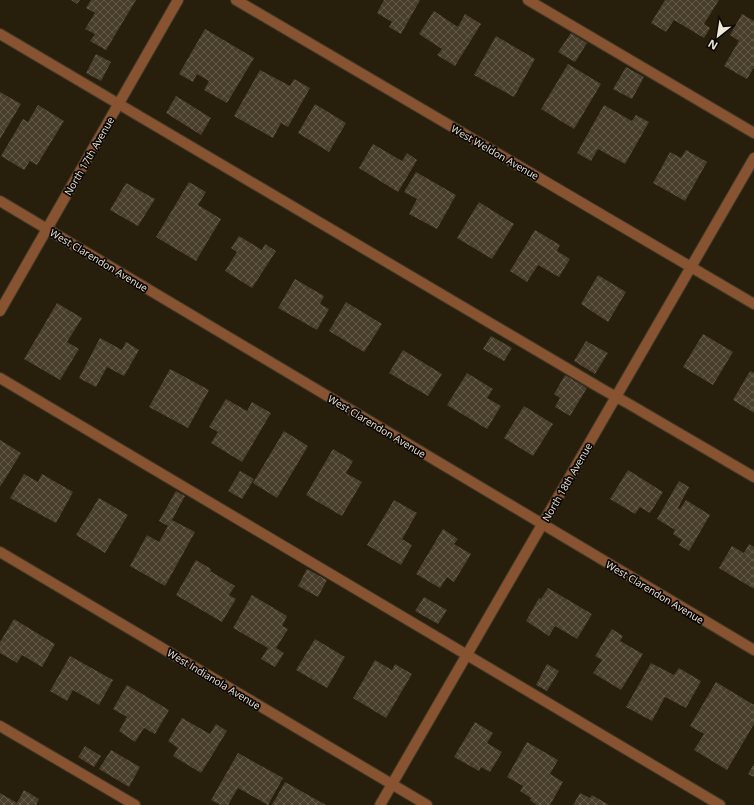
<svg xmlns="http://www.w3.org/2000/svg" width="754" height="805" viewBox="0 0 754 805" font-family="'Open Sans',sans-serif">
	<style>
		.building { fill: url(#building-cross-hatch) }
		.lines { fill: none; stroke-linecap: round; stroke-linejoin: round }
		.lane-casing { stroke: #433a29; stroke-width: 12 }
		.street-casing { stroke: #433a29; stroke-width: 12 }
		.lane { stroke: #875331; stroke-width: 10 }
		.street { stroke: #875331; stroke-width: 10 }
		.labels { text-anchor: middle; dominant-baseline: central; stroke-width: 3.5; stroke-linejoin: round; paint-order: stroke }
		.street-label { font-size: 10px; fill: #ece6db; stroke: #0c0803 }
	</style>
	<defs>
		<pattern id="building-cross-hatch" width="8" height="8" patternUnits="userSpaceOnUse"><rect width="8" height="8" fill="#493e2c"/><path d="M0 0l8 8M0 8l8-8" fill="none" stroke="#635a4a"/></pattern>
	</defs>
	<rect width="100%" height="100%" fill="#271e0c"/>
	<path class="building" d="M71,0H80L77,4Z
		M91,0H136L106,50L90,41L95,34L85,29L95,13L86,8Z
		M384,0H420L401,34L389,27L392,22L377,13Z
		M665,0H719L704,24L710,28L704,38L674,20L666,32L651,23Z
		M434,11L458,27L465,14L481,24L455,66L437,55L442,49L419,34Z
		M742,14L754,21V67L747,79L724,66L739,41L730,35Z
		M205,29L254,58L227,103L204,90L209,81L197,74L193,82L179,74Z
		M571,33L587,43L575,62L558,52Z
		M496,36L535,59L514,97L474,75Z
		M96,54L111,62L101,81L86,73Z
		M568,64L601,84L574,129L541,109Z
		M626,67L644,77L632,99L613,89Z
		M260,70L290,86L294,79L310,88L288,127L281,123L273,138L234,116Z
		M0,92L21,104L0,139Z
		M176,96L211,118L201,135L166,113Z
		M315,104L346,123L329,152L298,133Z
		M38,105L64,121L37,165L30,161L24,170L1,156L23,119L28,122Z
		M604,105L632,121L636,115L649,122L625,164L598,149L591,161L577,153Z
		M373,144L402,161L407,153L417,160L398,192L359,168Z
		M686,150L707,162L685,201L653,183L670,152L681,158Z
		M416,172L456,195L437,229L409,214L417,199L404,192Z
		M189,182L206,192L198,205L221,219L196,261L156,237Z
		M126,183L155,199L138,226L110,210Z
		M479,202L514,224L492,259L457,238Z
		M535,230L560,245L557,251L570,259L559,277L538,265L527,282L510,271Z
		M239,236L262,250L265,244L276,251L252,288L225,271L237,252L231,248Z
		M598,275L626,292L608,322L581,304Z
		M295,279L324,296L320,304L329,309L317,330L278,308Z
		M346,302L382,324L364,352L329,331Z
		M57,303L82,318L67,342L79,349L60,380L24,359Z
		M703,334L733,352L713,385L683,367Z
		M491,336L512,348L504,361L483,349Z
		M100,338L122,350L126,342L139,350L124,376L107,367L96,387L79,378Z
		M586,341L608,353L595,374L574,361Z
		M403,350L442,374L428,396L389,373Z
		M170,369L209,390L188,428L149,407Z
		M750,371L754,373V413L733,400Z
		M467,373L493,389L487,398L501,406L487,429L447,405Z
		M565,375L587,388L570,416L555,407L560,398L554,394Z
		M226,399L247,411L252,402L271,413L242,462L211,443L218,432L209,427Z
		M524,406L553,424L533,456L504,438Z
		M284,431L308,446L277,498L253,483Z
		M0,440L21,453L0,487Z
		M333,449L353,461L346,473L362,482L342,516L306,495Z
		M628,470L663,492L650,513L640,507L635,514L610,499Z
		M240,471L254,479L242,499L228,491Z
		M24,474L38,482L42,474L73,492L56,523L10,498Z
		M679,481L689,487L678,508L680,509L686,500L710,515L689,551L679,545L682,540L673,534L675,530L657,519Z
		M176,491L185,496L172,520L195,532L165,586L130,566L147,535L159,542L168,526L159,521Z
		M99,498L128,515L105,553L76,535Z
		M394,500L417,513L402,539L412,545L401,565L367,545Z
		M443,529L458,539L454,544L471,554L454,582L447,577L440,588L416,574Z
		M749,544L754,547V589L719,568L732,546L744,553Z
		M196,560L211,569L210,571L235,586L229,595L236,599L222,622L176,595Z
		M307,569L327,580L318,597L298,586Z
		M548,588L592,614L577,639L555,626L549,636L526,621L539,598L541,599Z
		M252,595L287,616L282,626L288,629L276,648L284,653L275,667L261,659L268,648L233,628Z
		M424,597L447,610L438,624L415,611Z
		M14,619L55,644L42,667L22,655L17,663L0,653V642Z
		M612,629L623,636L620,641L643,654L621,690L593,673L602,660L595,656Z
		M315,639L345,657L327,688L296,670Z
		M70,656L113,680L99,705L73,690L67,701L50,691Z
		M375,660L392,670L395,664L412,674L386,718L353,698Z
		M651,663L674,675L679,668L701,681L686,708L665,697L652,721L626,707Z
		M547,664L559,671L547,691L536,685Z
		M716,682L754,705V724L727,770L694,750L704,734L690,726Z
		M127,685L169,710L155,734L144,728L135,742L119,731L127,717L113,709Z
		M182,718L210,734L216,724L227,731L201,773L173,756L178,748L168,741Z
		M475,722L493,733L487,743L502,752L490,772L481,767L479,771L454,757Z
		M527,742L558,760L550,774L563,782L550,805H537L530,800L531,798L520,791L523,786L507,777Z
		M85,746L101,756L94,767L78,757Z
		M111,750L140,767L129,787L99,769Z
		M238,753L283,778L268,805L238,788L228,805H221L211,800Z
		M754,764V777L748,774Z
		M285,782L326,805H272Z
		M24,790L39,799L36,805H0V793L17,803Z
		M580,793L590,798L592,795L609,805H573Z"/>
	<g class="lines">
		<defs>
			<path id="lane" d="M528,0L754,133
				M0,34L602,389L629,404L754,477
				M0,378L720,805
				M0,726L135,805"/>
			<path id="street" d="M236,0L754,304
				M0,201L754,650
				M0,311L178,0
				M0,552L427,805
				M380,805L754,158"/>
		</defs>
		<use href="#lane" class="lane-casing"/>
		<use href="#street" class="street-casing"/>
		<use href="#lane" class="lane"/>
		<use href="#street" class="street"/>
	</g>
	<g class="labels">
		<g class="street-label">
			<text transform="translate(495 152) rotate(30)">West Weldon Avenue</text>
			<text transform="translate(89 156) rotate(-60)">North 17th Avenue</text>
			<text transform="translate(99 260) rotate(31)">West Clarendon Avenue</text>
			<text transform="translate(377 426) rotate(31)">West Clarendon Avenue</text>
			<text transform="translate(567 482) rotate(-60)">North 18th Avenue</text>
			<text transform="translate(655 592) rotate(31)">West Clarendon Avenue</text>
			<text transform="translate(214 679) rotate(31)">West Indianola Avenue</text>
		</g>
	</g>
	<g transform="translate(718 36) rotate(210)" stroke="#0c0803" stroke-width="3" paint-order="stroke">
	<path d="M0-3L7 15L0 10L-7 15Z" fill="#ece6db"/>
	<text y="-6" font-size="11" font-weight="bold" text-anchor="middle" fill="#ece6db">N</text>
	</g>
</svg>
